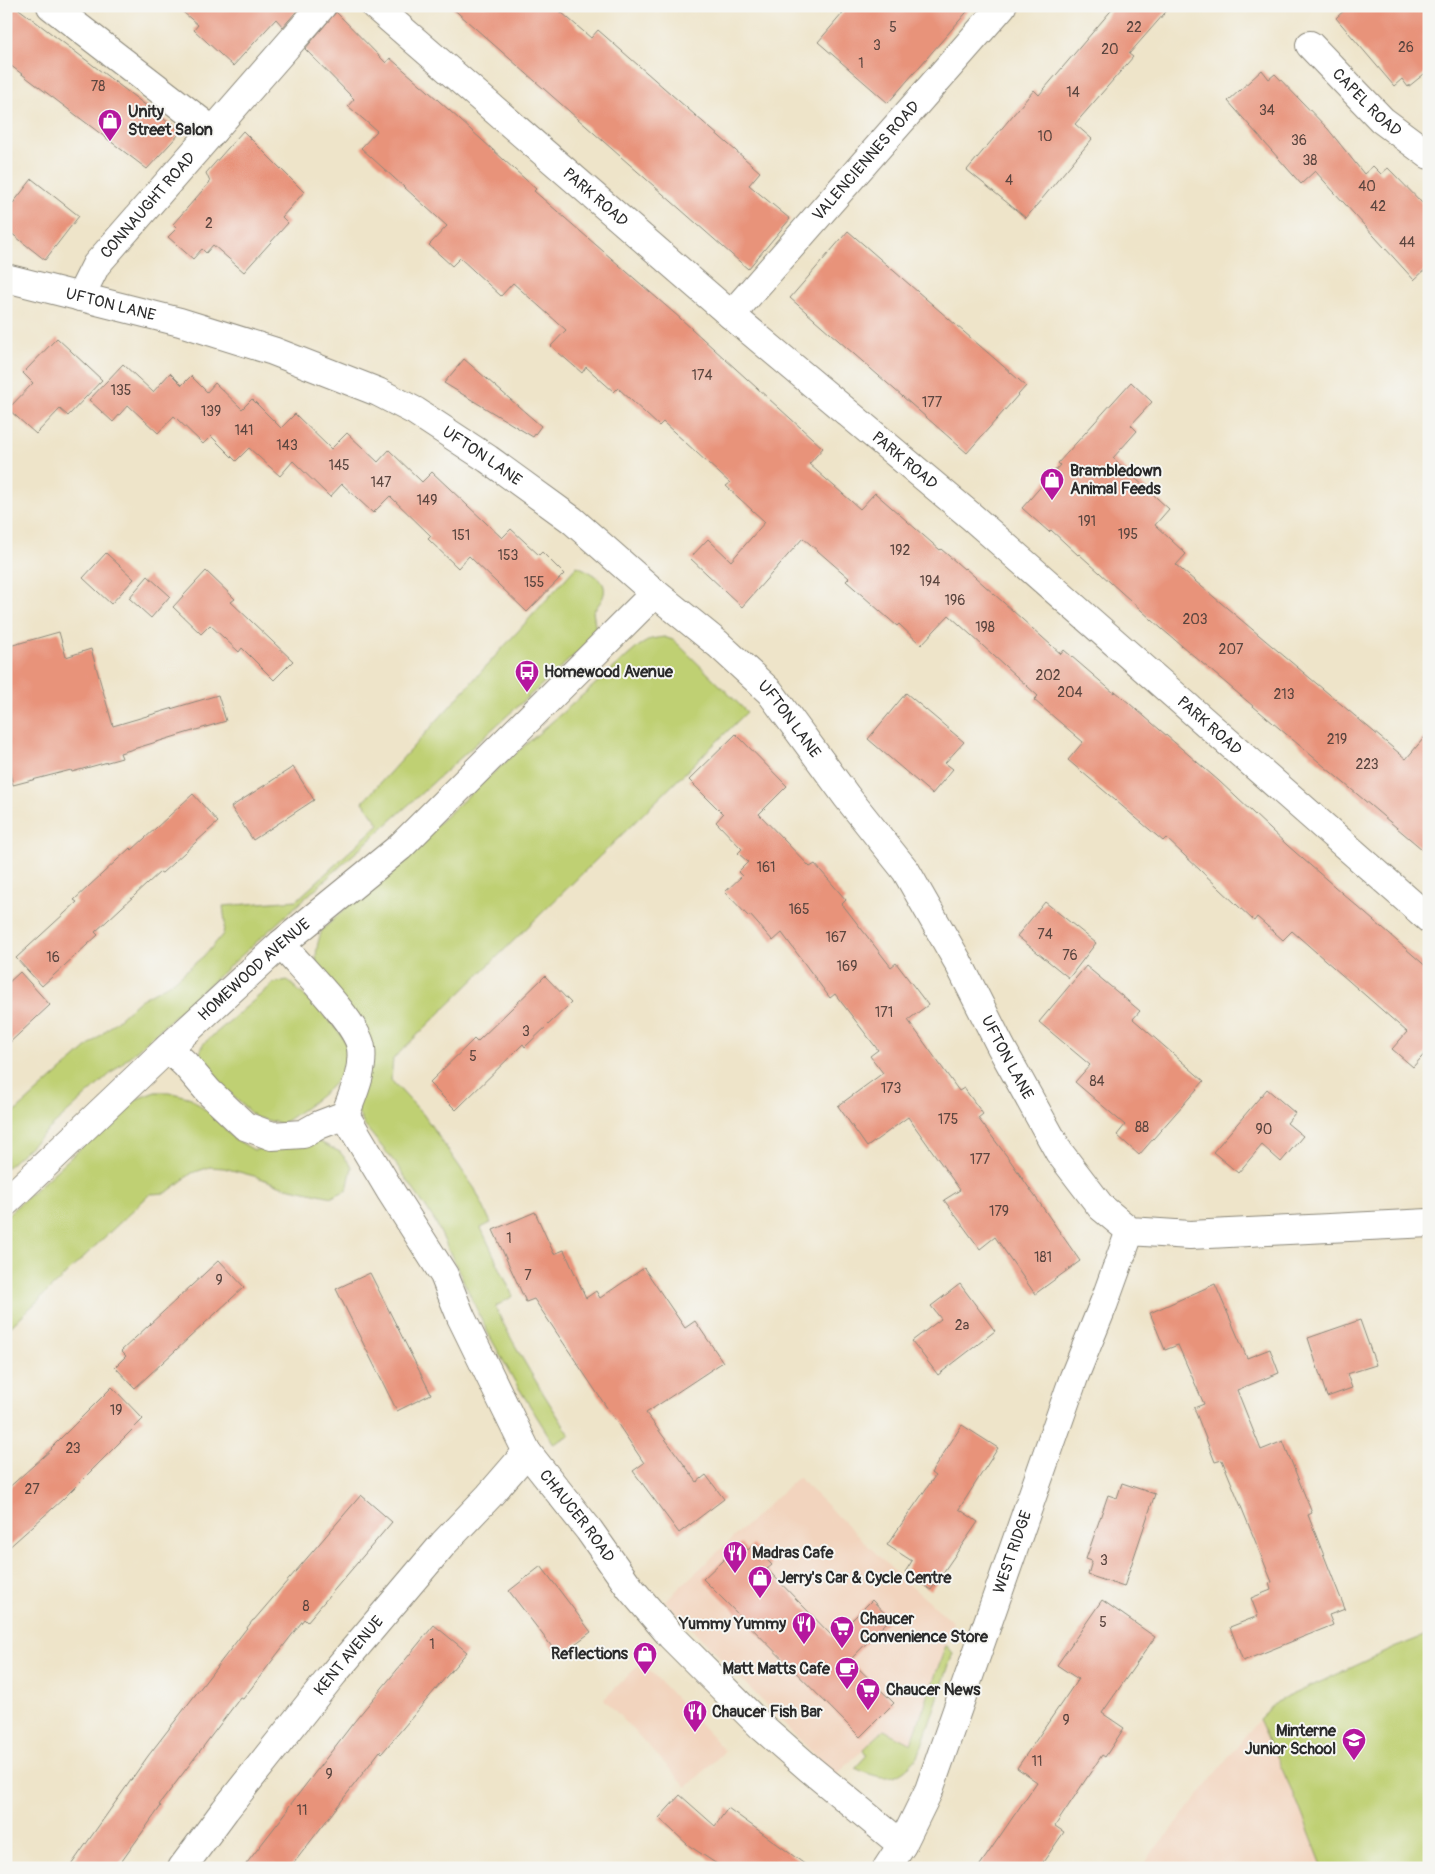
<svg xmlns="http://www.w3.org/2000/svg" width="1435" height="1874" viewBox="0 0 1435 1874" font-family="Pangolin,sans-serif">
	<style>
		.built { fill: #f2d4be }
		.green { fill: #bfd073; stroke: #757e4f }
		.building { fill: #e8937a }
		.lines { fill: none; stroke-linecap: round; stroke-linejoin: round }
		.minor-casing { stroke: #8c887a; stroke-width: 30 }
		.tertiary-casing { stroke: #8c887a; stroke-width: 30 }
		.minor { stroke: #fff; stroke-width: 28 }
		.tertiary { stroke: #fff; stroke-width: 28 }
		.labels { text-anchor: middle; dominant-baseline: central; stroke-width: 4; stroke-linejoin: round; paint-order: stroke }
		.number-label { font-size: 14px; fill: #5a453f }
		.street-label { font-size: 16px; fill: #2b2b2b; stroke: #f6f6f2 }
		.poi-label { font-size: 16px; font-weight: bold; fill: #2b2b2b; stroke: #f6f6f2; text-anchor: start }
	</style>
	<rect width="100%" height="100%" fill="#f6f6f2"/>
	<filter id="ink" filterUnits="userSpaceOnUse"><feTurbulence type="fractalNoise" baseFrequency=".02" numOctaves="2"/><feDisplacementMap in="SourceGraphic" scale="10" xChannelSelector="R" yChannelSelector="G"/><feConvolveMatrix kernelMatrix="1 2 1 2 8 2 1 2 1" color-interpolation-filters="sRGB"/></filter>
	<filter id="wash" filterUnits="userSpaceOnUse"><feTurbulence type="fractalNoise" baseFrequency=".0096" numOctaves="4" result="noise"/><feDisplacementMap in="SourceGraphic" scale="20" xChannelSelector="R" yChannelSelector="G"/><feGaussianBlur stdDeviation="1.12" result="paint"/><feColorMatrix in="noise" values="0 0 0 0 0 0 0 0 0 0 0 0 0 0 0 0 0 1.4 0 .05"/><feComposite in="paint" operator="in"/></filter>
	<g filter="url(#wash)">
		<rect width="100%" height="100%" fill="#eee4c9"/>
		<path class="built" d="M798,1477L899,1576L953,1622L911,1745L884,1730L835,1776L665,1601Z
			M1429,1634V1868H1141L1259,1719L1277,1702L1394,1648Z
			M642,1662L725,1751L687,1787L604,1699Z"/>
		<path class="green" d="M577,566C601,576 616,587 593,611L595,625L600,632L6,1168V1120L140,1000L174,981L207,953L223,934L225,922L223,906L297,900L379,824L363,802Z
			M664,637L673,640L679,645L747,712L393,1059L391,1080L423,1114L475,1189L491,1223L481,1228L513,1296L495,1307C517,1352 543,1394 570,1435L554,1444L515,1382L488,1333L435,1221L396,1164L364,1125L358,1112L360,1080L317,974C315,957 316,946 322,930L493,773L639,646L651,639Z
			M287,980C302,994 348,1033 349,1053C351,1080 301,1110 282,1124L255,1117L197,1062L203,1044L274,983Z
			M155,1092H170L191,1098L216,1119L233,1138L254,1150L314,1139L340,1152L352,1167L347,1190L332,1197L282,1186L254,1176L224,1168L210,1167L192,1173L166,1193L150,1194L6,1331V1216L134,1100Z
			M1429,1634V1868H1323L1298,1804L1259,1719L1277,1702L1394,1648Z
			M946,1645L953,1653L918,1757C896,1782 884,1781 855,1768L867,1755L864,1749L884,1730L911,1744Z"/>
		<g id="blocks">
			<path class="building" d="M6,6H15L181,132L147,169L6,62Z
				M176,6H301L283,27L276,19L233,66L194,30L198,25Z
				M450,6H554L591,38L598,30L760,172L749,185L790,219L748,269Z
				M849,6H972L888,103L818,42Z
				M1115,6H1171L1129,54L1133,57L1075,124L1092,139L1026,218L967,170L1034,90L1039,95Z
				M1349,6H1429V70L1408,87L1402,79L1394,86L1336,18Z
				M336,12L386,63L390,58L428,91L536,189L534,191L681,319L823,448L809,464L860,509L875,493L940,550L941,549L964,569L965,568L1061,654L1064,650L1114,693L1115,691L1219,781L1287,845L1429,969V1051L1428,1050L1413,1067L1392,1049L1407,1032L1292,931L1283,940L1257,917L1254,921L1166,838L1163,841L1068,760L1083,742L1034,700L1038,696L949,615L921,645L899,624L897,626L846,581L849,578L803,538L742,607L690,558L708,539L731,561L765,522L726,486L730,483L663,422L659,426L618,388L614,392L586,367L582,373L551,346L566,330L513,283L501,296L460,258L452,266L429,245L447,226L361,148L377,131L348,106L354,99L305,49Z
				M1262,70L1269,79L1275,74L1328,129L1364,174L1373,166L1381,174L1388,168L1429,210V266L1414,280L1315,171L1301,184L1228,101Z
				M243,131L304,192L282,217L288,223L244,272L213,245L206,253L202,249L193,259L168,237L177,228L173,224L210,182L206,173Z
				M32,179L79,216L45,260L6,229V212Z
				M848,231L1026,386L967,453L790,298Z
				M57,338L102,380L68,416L60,409L36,434L8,409L33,383L23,373Z
				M464,359L541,426L533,437L444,383Z
				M123,364L153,392L170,373L182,385L191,376L207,392L215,383L242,409L252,399L281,428L295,414L331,449L347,433L378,462L389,450L422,482L432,472L502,538L511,529L539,555L542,552L564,574L527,612L469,556L458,568L428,539L431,536L390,496L373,513L342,484L330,497L293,461L280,476L249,448L236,461L211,436L203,444L174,416L158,433L128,405L113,422L89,400Z
				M1131,382L1152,402L1131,425L1137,431L1113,458L1169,509L1155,525L1186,554L1176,565L1406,759L1429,732V855L1162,629L1079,554L1078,555L1051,530L1049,532L1022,508L1060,465L1058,463Z
				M106,553L134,579L111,604L83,578Z
				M206,571L235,599L231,602L293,661L274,680L242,648L239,652L210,625L201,634L173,607Z
				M148,576L170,596L151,618L129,598Z
				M59,632L66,657L91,649L113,726L218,695L226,721L120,753L122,758L72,772L71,770L13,785L6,758V647Z
				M906,693L964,742L945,763L953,769L932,794L868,739Z
				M736,734L787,786L759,814L810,867L815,864L846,900L842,904L891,967L896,963L928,1005L908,1020L959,1091L964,1088L983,1114L978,1118L1009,1159L1080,1261L1035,1294L995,1237L980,1249L961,1223L944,1200L960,1190L908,1117L867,1147L838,1106L883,1073L870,1056L878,1050L835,994L830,998L782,933L773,941L750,915L749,917L725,892L742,876L738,872L748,862L738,853L742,849L716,822L723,814L689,780Z
				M293,767L314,800L253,840L231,807Z
				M193,794L218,822L162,873L160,872L95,932L98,935L42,986L16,958L77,902L74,900L130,848L132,850Z
				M1045,902L1096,943L1069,978L1017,936Z
				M1086,966L1140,1011L1133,1019L1204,1081L1139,1155L1117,1135L1125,1125L1075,1082L1090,1065L1039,1022Z
				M20,972L50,1005L6,1046V985Z
				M545,976L571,1003L525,1047L523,1044L456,1110L429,1083L474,1039L477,1042Z
				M1267,1089L1295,1113L1287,1123L1303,1136L1281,1162L1262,1145L1238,1173L1213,1152Z
				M535,1212L554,1254L564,1250L586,1298L596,1291L600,1298L644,1268L685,1328L695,1321L723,1362L646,1413L697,1482L706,1475L724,1499L679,1533L633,1471L644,1463L534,1299L526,1302L493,1230Z
				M219,1260L244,1287L135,1388L115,1367L126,1356L121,1351Z
				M370,1273L431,1394L397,1411L336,1289Z
				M960,1284L995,1331L938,1375L912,1341L941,1319L931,1306Z
				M1215,1284L1247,1358L1270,1349L1279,1373L1237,1390L1261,1450L1283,1441L1312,1513L1308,1515L1345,1609L1329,1615L1333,1625L1243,1661L1230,1627L1258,1616L1251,1598L1271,1590L1269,1583L1272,1582L1222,1460L1215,1462L1194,1408L1204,1404L1178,1345L1165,1350L1150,1313Z
				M1360,1320L1376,1365L1347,1374L1352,1388L1327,1397L1308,1338Z
				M112,1387L143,1419L62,1500L6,1550V1490L52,1449L51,1448Z
				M962,1425L998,1448L959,1509L978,1522L931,1590L905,1572L912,1561L887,1545L935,1476L931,1473Z
				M1122,1483L1155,1494L1124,1587L1088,1575L1092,1561L1086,1559L1108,1495L1117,1498Z
				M361,1495L392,1522L307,1622L304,1619L243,1699L240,1698L159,1805L161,1806L117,1868H69L148,1756L253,1620H254Z
				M741,1543L748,1550L753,1545L772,1565L767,1569L834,1638L872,1600L890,1619L850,1660L894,1703L860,1737L703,1579Z
				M541,1566L591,1632L559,1656L509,1591Z
				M1102,1600L1155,1637L1102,1713L1124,1728L1105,1757L1102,1755L1055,1826L1064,1832L1039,1868H978L1037,1782L1017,1768L1078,1679L1057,1665Z
				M434,1625L467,1652L382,1753L380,1751L290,1868H243L288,1810L287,1809L354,1722Z
				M680,1795L715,1826L728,1808L810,1868H723L688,1845L659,1818Z"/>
		</g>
	</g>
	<g filter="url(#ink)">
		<use href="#blocks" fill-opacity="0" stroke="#8c887a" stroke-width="1"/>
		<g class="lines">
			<defs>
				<g id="minor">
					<path d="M51,6L213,131"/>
					<path id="s1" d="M1310,45L1382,120L1429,155"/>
					<path id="s2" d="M6,278L180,322L273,351L378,392L415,411L488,459L572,520L655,593L718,644L770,692L847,797L906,871L958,962L1001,1047L1059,1152L1101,1207L1130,1231L1190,1235L1429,1223"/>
					<path id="s3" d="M80,297L96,265L322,6"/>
					<path id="s4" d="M731,315L1002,6"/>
					<path d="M168,1048L185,1064L209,1092L245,1126L272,1136L303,1134L319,1125L345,1115C353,1094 364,1071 361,1048C358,1023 299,966 281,944"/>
					<path id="s5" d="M345,1115L391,1192L444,1275L461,1317L527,1452L589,1530L630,1588L671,1636L761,1726L810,1769L902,1845"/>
					<path id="s6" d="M6,1202L168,1048L281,944L400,847L655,593"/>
					<path id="s7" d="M182,1868L225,1810L334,1673L444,1543L489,1496L527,1452"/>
					<path id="s8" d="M887,1868L902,1845L929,1790L1074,1377L1104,1303L1130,1231"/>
				</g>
				<g id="tertiary">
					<path id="s9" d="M375,6L731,315L972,517L1429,919"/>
				</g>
			</defs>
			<use href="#minor" class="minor-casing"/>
			<use href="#tertiary" class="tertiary-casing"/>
			<use href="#minor" class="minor"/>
			<use href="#tertiary" class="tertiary"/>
		</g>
	</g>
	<defs>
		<symbol id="shop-pin" viewBox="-11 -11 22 30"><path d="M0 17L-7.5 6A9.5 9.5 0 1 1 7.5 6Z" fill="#b5179e" stroke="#f6f6f2"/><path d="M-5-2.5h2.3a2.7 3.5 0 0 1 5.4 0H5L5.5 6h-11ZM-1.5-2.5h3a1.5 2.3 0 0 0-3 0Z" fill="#fff"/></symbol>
		<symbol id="bus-pin" viewBox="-11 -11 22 30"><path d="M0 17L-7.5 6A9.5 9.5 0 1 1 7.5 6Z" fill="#b5179e" stroke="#f6f6f2"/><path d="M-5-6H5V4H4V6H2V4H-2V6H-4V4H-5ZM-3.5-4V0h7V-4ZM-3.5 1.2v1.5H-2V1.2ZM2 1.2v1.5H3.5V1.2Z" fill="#fff"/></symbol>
		<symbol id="restaurant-pin" viewBox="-11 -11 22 30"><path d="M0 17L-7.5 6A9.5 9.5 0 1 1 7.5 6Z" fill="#b5179e" stroke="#f6f6f2"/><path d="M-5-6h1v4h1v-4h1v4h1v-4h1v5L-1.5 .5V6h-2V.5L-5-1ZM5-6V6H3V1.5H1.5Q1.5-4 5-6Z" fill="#fff"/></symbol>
		<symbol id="supermarket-pin" viewBox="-11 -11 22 30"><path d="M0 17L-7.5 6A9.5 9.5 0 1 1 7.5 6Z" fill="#b5179e" stroke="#f6f6f2"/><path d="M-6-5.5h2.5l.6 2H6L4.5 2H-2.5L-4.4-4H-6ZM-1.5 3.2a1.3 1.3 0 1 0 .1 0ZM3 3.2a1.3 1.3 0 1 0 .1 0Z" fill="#fff"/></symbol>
		<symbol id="cafe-pin" viewBox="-11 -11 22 30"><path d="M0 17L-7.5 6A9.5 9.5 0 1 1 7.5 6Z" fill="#b5179e" stroke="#f6f6f2"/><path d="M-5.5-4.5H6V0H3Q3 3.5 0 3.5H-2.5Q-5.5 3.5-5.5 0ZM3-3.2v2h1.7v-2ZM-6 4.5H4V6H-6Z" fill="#fff"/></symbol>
		<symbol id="school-pin" viewBox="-11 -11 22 30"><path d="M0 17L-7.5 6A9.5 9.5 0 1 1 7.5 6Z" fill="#b5179e" stroke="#f6f6f2"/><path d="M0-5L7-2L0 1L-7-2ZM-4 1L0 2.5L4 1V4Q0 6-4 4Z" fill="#fff"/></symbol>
	</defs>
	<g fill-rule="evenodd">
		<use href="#shop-pin" x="96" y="107" width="28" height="38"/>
		<use href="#shop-pin" x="1038" y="466" width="28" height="38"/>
		<use href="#bus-pin" x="513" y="658" width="28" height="38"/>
		<use href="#restaurant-pin" x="721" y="1539" width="28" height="38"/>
		<use href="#shop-pin" x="746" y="1564" width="28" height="38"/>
		<use href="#restaurant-pin" x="790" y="1610" width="28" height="38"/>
		<use href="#supermarket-pin" x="828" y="1614" width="28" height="38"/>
		<use href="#shop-pin" x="631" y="1640" width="28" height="38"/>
		<use href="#cafe-pin" x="833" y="1655" width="28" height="38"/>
		<use href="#supermarket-pin" x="854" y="1676" width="28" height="38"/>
		<use href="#restaurant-pin" x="681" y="1698" width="28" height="38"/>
		<use href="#school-pin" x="1340" y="1726" width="28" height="38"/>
	</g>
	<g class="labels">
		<g class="number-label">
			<text x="893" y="27">5</text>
			<text x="1134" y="27">22</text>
			<text x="877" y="45">3</text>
			<text x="1406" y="47">26</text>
			<text x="1110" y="49">20</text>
			<text x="861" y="63">1</text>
			<text x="98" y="86">78</text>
			<text x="1073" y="92">14</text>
			<text x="1267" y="110">34</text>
			<text x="1045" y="136">10</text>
			<text x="1299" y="140">36</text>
			<text x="1310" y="160">38</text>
			<text x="1009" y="180">4</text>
			<text x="1367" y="186">40</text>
			<text x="1378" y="206">42</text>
			<text x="209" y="223">2</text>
			<text x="1407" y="242">44</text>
			<text x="702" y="375">174</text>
			<text x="121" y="390">135</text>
			<text x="932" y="402">177</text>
			<text x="211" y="411">139</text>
			<text x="244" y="430">141</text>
			<text x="287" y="445">143</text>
			<text x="339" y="465">145</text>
			<text x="381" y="482">147</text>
			<text x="427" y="500">149</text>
			<text x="1087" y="521">191</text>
			<text x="1128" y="534">195</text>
			<text x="461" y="535">151</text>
			<text x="900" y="550">192</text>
			<text x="508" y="555">153</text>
			<text x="930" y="581">194</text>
			<text x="534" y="582">155</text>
			<text x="955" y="600">196</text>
			<text x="1195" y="619">203</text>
			<text x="985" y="627">198</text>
			<text x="1231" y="649">207</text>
			<text x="1048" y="675">202</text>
			<text x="1070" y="692">204</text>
			<text x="1284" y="694">213</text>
			<text x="1337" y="739">219</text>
			<text x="1367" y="764">223</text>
			<text x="766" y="867">161</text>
			<text x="799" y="909">165</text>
			<text x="1045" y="934">74</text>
			<text x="836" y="937">167</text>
			<text x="1070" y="955">76</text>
			<text x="53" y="957">16</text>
			<text x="847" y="966">169</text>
			<text x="884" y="1012">171</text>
			<text x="526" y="1031">3</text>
			<text x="473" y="1056">5</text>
			<text x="1097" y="1081">84</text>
			<text x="891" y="1088">173</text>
			<text x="948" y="1119">175</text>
			<text x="1142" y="1127">88</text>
			<text x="1264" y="1129">90</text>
			<text x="980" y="1159">177</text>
			<text x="999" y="1211">179</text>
			<text x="509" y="1238">1</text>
			<text x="1043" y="1257">181</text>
			<text x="528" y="1275">7</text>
			<text x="219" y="1280">9</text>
			<text x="962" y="1325">2a</text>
			<text x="116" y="1410">19</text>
			<text x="73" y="1448">23</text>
			<text x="32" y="1489">27</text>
			<text x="1104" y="1560">3</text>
			<text x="306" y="1606">8</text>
			<text x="1103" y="1622">5</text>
			<text x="432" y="1644">1</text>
			<text x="1066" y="1720">9</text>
			<text x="1037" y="1761">11</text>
			<text x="329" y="1774">9</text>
			<text x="302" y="1810">11</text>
		</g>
		<g class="street-label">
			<text stroke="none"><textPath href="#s1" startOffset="81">CAPEL ROAD</textPath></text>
			<text stroke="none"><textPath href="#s4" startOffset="205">VALENCIENNES ROAD</textPath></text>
			<text stroke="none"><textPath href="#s9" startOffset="292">PARK ROAD</textPath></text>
			<text stroke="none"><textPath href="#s3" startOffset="115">CONNAUGHT ROAD</textPath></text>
			<text stroke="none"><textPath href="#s2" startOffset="108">UFTON LANE</textPath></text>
			<text stroke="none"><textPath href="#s2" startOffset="512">UFTON LANE</textPath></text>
			<text stroke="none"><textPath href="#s9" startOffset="698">PARK ROAD</textPath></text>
			<text stroke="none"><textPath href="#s2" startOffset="918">UFTON LANE</textPath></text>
			<text stroke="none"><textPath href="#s9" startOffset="1102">PARK ROAD</textPath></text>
			<text stroke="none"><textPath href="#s6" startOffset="340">HOMEWOOD AVENUE</textPath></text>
			<text stroke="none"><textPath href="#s2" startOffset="1322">UFTON LANE</textPath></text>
			<text stroke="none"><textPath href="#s5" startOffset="465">CHAUCER ROAD</textPath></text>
			<text stroke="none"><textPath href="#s8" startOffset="341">WEST RIDGE</textPath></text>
			<text stroke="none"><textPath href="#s7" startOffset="270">KENT AVENUE</textPath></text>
		</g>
		<g class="poi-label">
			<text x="128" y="112">Unity<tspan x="128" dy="18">Street Salon</tspan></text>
			<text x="1070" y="471">Brambledown<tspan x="1070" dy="18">Animal Feeds</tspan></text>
			<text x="544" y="672">Homewood Avenue</text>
			<text x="752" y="1553">Madras Cafe</text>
			<text x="778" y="1578">Jerry's Car &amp; Cycle Centre</text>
			<text x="860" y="1619">Chaucer<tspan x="860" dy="18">Convenience Store</tspan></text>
			<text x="786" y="1624" text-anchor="end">Yummy Yummy</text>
			<text x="628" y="1654" text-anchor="end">Reflections</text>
			<text x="830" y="1669" text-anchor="end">Matt Matts Cafe</text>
			<text x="886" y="1690">Chaucer News</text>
			<text x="712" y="1712">Chaucer Fish Bar</text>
			<text x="1336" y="1731" text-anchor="end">Minterne<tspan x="1336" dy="18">Junior School</tspan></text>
		</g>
	</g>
	<rect width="1435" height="1874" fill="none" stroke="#f6f6f2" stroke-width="25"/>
</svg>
